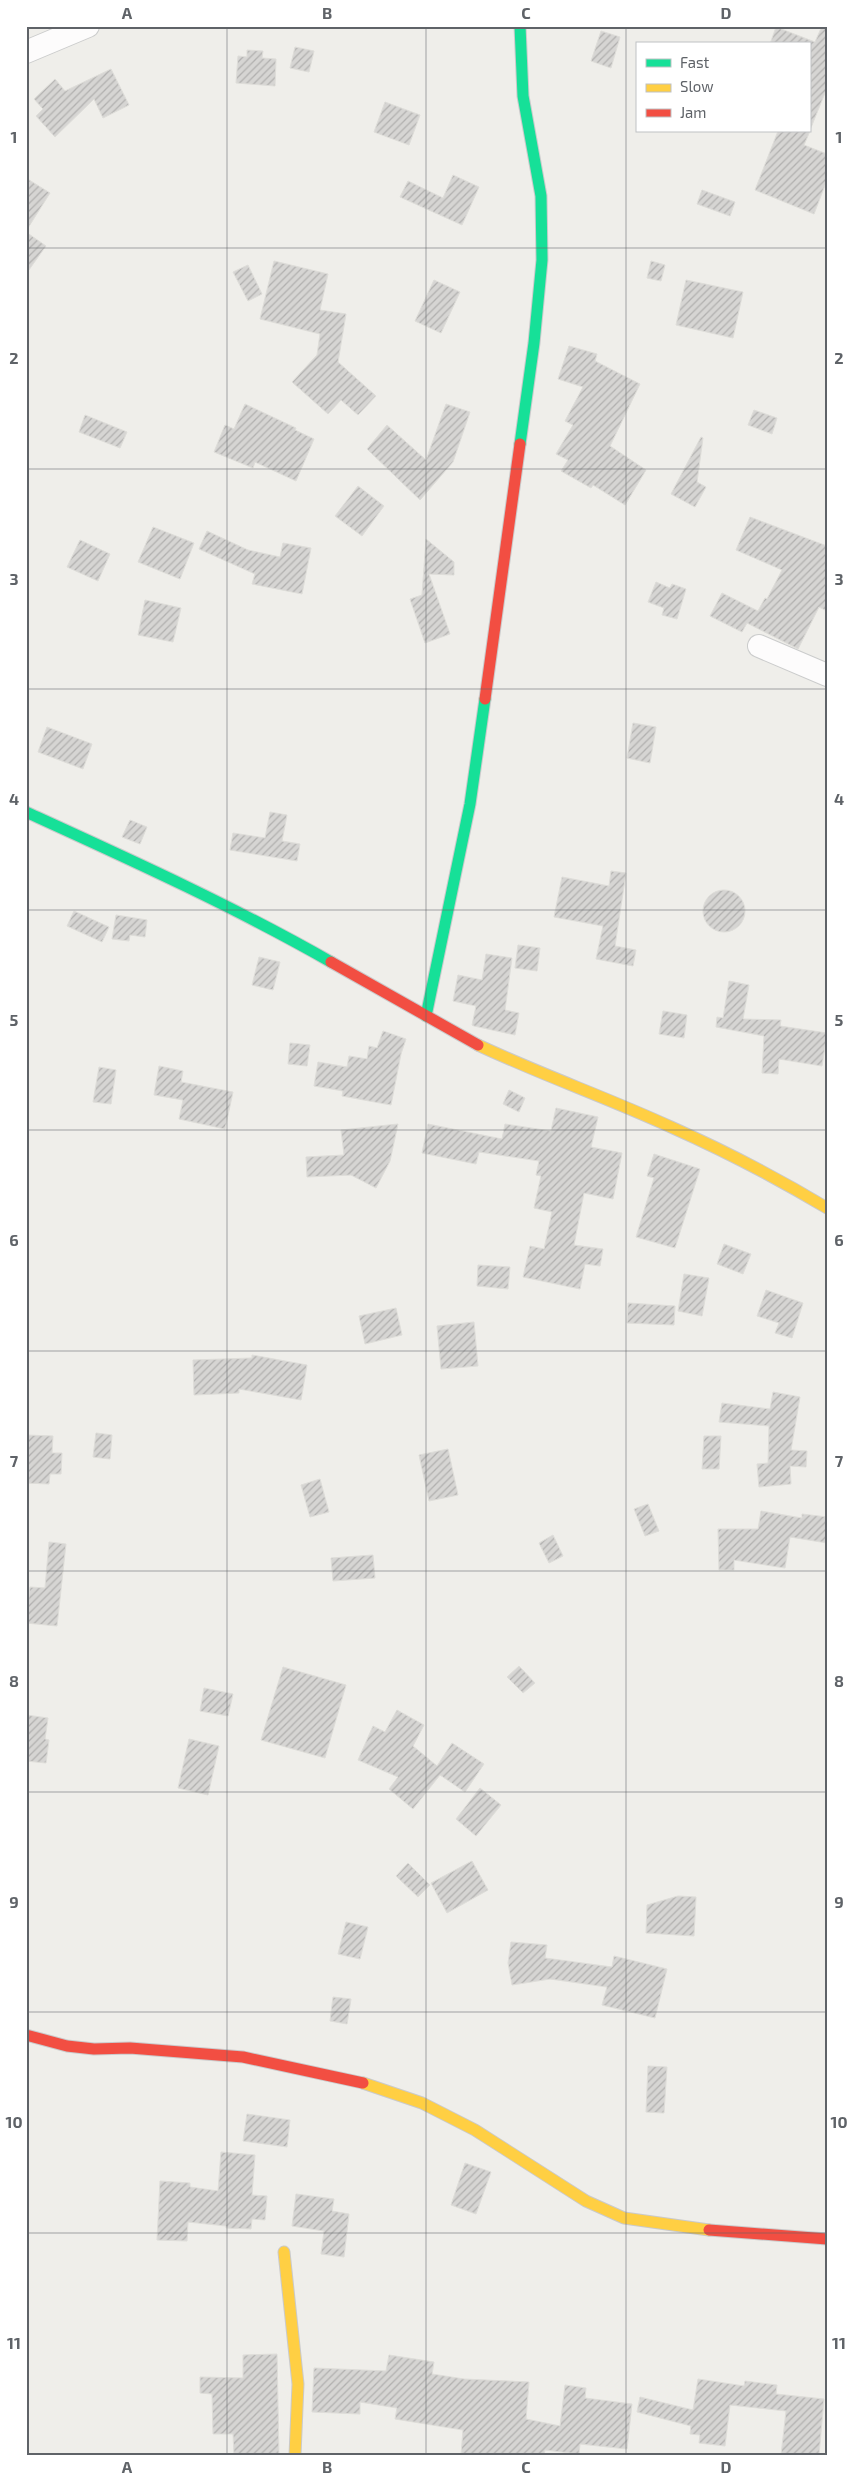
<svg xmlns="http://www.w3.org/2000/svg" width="853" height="2481" viewBox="0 0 853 2481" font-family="'Exo 2',sans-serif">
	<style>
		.building { fill: url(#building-hatch); stroke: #deddd9 }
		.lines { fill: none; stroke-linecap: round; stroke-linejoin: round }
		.street-casing { stroke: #cbcccc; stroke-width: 24 }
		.fast-casing { stroke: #cacacb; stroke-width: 13 }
		.slow-casing { stroke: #cacacb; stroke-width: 13 }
		.jam-casing { stroke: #cacacb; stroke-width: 13 }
		.street { stroke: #fdfcfc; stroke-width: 22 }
		.fast { stroke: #16e098; stroke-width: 11 }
		.slow { stroke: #ffcf43; stroke-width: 11 }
		.jam { stroke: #f24e42; stroke-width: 11 }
		.grid { fill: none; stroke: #5f6368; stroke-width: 1; stroke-opacity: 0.55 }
		.neatline { fill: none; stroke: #5f6368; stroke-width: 2 }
		.grid-label { font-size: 16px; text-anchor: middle; font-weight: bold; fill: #5f6368 }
	</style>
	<defs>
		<pattern id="building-hatch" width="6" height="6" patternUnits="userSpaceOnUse" patternTransform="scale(1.25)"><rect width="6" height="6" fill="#d6d5d3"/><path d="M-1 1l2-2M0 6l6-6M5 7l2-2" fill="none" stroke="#b1b0af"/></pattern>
	</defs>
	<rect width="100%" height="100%" fill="#efeeea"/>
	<path class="building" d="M822,26H827V88L810,130L809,44H770L776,27L815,42Z
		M601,31L620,37L611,68L591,61Z
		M295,47L314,51L309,72L290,68Z
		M247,50L263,51L262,58L276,59L275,86L236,83L238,56L247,57Z
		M111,69L129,105L103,118L94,99L55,137L36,116L43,109L34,99L55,79L65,91Z
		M385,102L420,115L409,145L374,132Z
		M778,131H810L804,145L827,154V180L814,214L755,190Z
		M453,175L479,187L462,225L400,197L408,181L443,198Z
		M26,178L50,193L26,231Z
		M702,190L735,202L730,216L697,204Z
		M26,232L46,246L26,274Z
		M274,261L328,274L320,310L346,314L338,362L376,396L358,415L341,400L328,414L292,382L317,355L320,334L260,319Z
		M651,261L665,265L661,281L647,278Z
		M248,265L262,294L248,301L233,272Z
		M434,280L460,292L441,333L415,321Z
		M686,280L743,292L733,338L676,325Z
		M569,346L597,354L595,361L640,384L610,446L646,470L625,505L593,485L591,488L561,471L568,460L556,454L573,425L565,421L583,387L558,379Z
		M245,404L296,428L295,430L314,439L296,481L255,462L253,468L214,452L225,425L234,429Z
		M446,404L470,412L453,462L420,500L367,449L387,425L426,460Z
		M754,410L777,418L772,434L748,425Z
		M85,415L127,432L120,448L79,432Z
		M701,437L703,438L697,482L706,487L695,507L671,494Z
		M358,486L384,506L362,536L335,516Z
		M750,517L827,546V611L819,607L798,649L747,623L742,632L710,616L722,593L758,611L765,598L767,599L782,570L736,550Z
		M153,527L194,543L180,579L138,562Z
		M207,531L248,550L280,557L283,543L311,548L302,594L252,584L255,574L199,549Z
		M426,539L454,562V575L429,574L450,634L425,643L410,599L422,595Z
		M80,540L110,554L98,581L67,567Z
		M656,582L670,588L672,584L686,589L677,619L662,615L664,608L648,602Z
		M145,600L181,608L173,642L138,635Z
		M633,723L656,727L650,763L627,758Z
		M47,727L92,744L83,769L38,752Z
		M270,812L287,815L282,841L300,844L297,861L230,850L233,833L265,838Z
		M130,820L147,827L140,844L122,837Z
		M611,871L626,873L615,946L636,950L633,966L596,959L603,926L554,917L562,877L609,886Z
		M703 911a21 21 0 1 1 42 0a21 21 0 1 1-42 0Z
		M74,911L109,927L102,942L67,926Z
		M116,915L147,920L145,937L130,935L129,941L112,939Z
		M518,945L540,948L537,971L515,968Z
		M486,954L512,958L505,1010L519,1013L515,1035L474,1026L472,1025L476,1006L453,1001L458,975L482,980Z
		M259,957L280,962L273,990L252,985Z
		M729,981L749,985L743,1019L781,1020L780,1026L827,1033L822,1066L779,1059L778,1074L762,1073L764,1036L716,1027L717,1017L723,1018Z
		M663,1011L687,1015L684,1038L659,1034Z
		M383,1031L406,1039L401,1054L391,1105L342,1096L343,1091L314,1086L318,1062L347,1067L349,1056L367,1059L369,1046L377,1048Z
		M290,1043L310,1045L307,1066L288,1064Z
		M159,1066L183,1071L181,1082L233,1092L225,1129L179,1119L183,1100L154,1095Z
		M99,1067L116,1070L111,1104L93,1102Z
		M509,1090L525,1098L519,1112L503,1104Z
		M556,1108L598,1117L591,1147L622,1153L613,1199L584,1193L574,1245L603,1249L600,1266L585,1264L580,1289L523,1277L530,1246L544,1249L552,1212L534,1208L541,1176L536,1175L539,1161L479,1152L476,1164L422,1153L428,1124L502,1139L505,1124L551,1131Z
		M398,1124L390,1161L376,1188L351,1175L307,1177L306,1157L344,1155L341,1130Z
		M654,1154L700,1169L675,1248L636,1237L654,1178L647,1176Z
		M724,1244L751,1254L743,1274L717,1264Z
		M478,1265L510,1267L508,1289L477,1286Z
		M684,1274L709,1278L702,1316L678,1311Z
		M766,1290L803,1303L792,1338L775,1333L779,1323L757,1316Z
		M628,1303L675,1306L674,1325L627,1323Z
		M396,1308L402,1335L365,1344L359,1316Z
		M474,1322L478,1366L441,1369L437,1326Z
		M252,1355L307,1365L301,1400L239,1389V1393L194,1395L193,1360L252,1358Z
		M773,1392L800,1397L791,1450L807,1451L806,1467L790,1466L791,1484L759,1487L757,1464L768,1463L769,1426L719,1422L722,1403L770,1409Z
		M96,1433L112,1435L110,1459L93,1457Z
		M26,1435L53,1436L52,1453H62L61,1474H50L49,1484L26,1483Z
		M704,1436H721L719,1469H702Z
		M448,1449L458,1495L429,1501L419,1455Z
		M320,1479L329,1512L310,1517L301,1485Z
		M648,1504L659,1531L645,1536L634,1509Z
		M761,1511L802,1518V1514L827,1517V1543L790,1537L785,1568L734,1560V1570H719L718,1529H758Z
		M553,1535L563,1556L549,1563L539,1543Z
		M49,1542L66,1544L57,1626L26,1623L30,1587L45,1588Z
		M373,1555L375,1578L333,1581L331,1558Z
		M519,1666L535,1683L523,1693L507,1677Z
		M283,1667L346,1685L325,1758L261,1740Z
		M204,1688L233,1694L228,1716L200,1711Z
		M397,1710L424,1725L413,1746L437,1766L452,1743L484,1764L465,1792L440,1775L413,1809L389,1789L398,1777L358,1760L373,1726L385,1732Z
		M26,1715L48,1718L45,1739L49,1740L46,1763L26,1761Z
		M189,1739L219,1746L208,1795L178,1788Z
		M480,1788L501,1805L476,1836L456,1819Z
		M472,1861L488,1890L447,1913L431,1883Z
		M408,1863L430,1885L418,1897L396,1876Z
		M678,1896L696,1897L694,1936L646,1933L647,1905Z
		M346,1922L368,1927L360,1959L338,1954Z
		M511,1942L547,1945L545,1958L612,1967L614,1956L667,1969L655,2018L602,2005L607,1987L550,1979L512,1985L508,1963Z
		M333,1997L351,1999L347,2024L330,2021Z
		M648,2066L667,2067L664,2113L646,2112Z
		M247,2114L290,2120L287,2147L243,2141Z
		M221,2152L255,2155L252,2195L267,2196L265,2220L252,2219L251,2229L226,2228V2226L188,2222L187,2241L157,2240L160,2181L190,2183V2187L218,2191Z
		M465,2163L491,2172L476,2214L451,2205Z
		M296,2194L334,2199L332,2211L349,2214L344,2257L321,2254L324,2231L292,2226Z
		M277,2354L279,2455H234L233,2434H213L212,2394L200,2393V2377L243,2378V2355Z
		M389,2355L434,2362L432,2374L464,2379L529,2382L526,2419L560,2426L565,2385L586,2388L585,2398L632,2404L627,2449L580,2444L579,2454L545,2450L544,2455H461L463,2430L395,2419L397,2408L360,2402V2414L312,2412L314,2368L386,2371Z
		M698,2379L744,2386L745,2381L777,2385L776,2394L824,2399L819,2455H781L786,2411L730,2405L725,2446L699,2443L700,2435L690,2434L691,2426L637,2412L640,2397L693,2410Z"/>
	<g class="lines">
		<defs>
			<path id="street" d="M26,52L88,26
				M759,646L827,675"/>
			<path id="fast" d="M520,26L523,96L541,196L542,260L534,343L520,444
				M26,812C129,859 233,906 331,962
				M426,1016L470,804L485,699"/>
			<path id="slow" d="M478,1045C542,1075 608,1098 671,1127C725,1151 777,1178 827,1208
				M363,2083L422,2103L475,2130L586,2201L624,2218L709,2230
				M284,2252L298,2384L295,2455"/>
			<path id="jam" d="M485,699L520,444
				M331,962L478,1045
				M26,2035L67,2046L94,2049L130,2048L243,2057L363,2083
				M709,2230L827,2239"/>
		</defs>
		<use href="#street" class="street-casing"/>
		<use href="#fast" class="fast-casing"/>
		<use href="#slow" class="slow-casing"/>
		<use href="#jam" class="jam-casing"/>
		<use href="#street" class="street"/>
		<use href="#fast" class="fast"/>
		<use href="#slow" class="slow"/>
		<use href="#jam" class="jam"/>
	</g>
	<path class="grid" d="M227,26V2455M426,26V2455M626,26V2455M26,248H827M26,469H827M26,689H827M26,910H827M26,1130H827M26,1351H827M26,1571H827M26,1792H827M26,2012H827M26,2233H827"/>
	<rect width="853" height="2481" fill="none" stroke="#ffffff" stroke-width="55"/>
	<rect x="636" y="42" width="175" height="90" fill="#ffffff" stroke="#bfc1c3"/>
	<rect x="646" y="59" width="25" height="8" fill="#16e098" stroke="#bfc1c3"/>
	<text x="680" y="68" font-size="15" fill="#5f6368">Fast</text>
	<rect x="646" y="84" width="25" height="8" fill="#ffcf43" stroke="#bfc1c3"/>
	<text x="680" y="92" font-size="15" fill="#5f6368">Slow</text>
	<rect x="646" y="109" width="25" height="8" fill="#f24e42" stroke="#bfc1c3"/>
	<text x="680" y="118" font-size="15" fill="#5f6368">Jam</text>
	<rect x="28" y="28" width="798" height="2426" class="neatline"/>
	<g class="grid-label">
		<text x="127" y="19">A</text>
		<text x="327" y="19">B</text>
		<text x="526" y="19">C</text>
		<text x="726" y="19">D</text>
		<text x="14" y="143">1</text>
		<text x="839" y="143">1</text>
		<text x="14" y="364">2</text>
		<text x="839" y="364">2</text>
		<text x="14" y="585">3</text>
		<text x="839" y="585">3</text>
		<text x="14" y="805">4</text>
		<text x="839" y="805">4</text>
		<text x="14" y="1026">5</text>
		<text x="839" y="1026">5</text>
		<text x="14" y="1246">6</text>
		<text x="839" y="1246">6</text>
		<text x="14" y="1467">7</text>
		<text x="839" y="1467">7</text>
		<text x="14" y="1687">8</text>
		<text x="839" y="1687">8</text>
		<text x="14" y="1908">9</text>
		<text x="839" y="1908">9</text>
		<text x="14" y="2128">10</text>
		<text x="839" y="2128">10</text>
		<text x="14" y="2349">11</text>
		<text x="839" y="2349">11</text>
		<text x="127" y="2473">A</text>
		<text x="327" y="2473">B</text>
		<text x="526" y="2473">C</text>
		<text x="726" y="2473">D</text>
	</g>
</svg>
